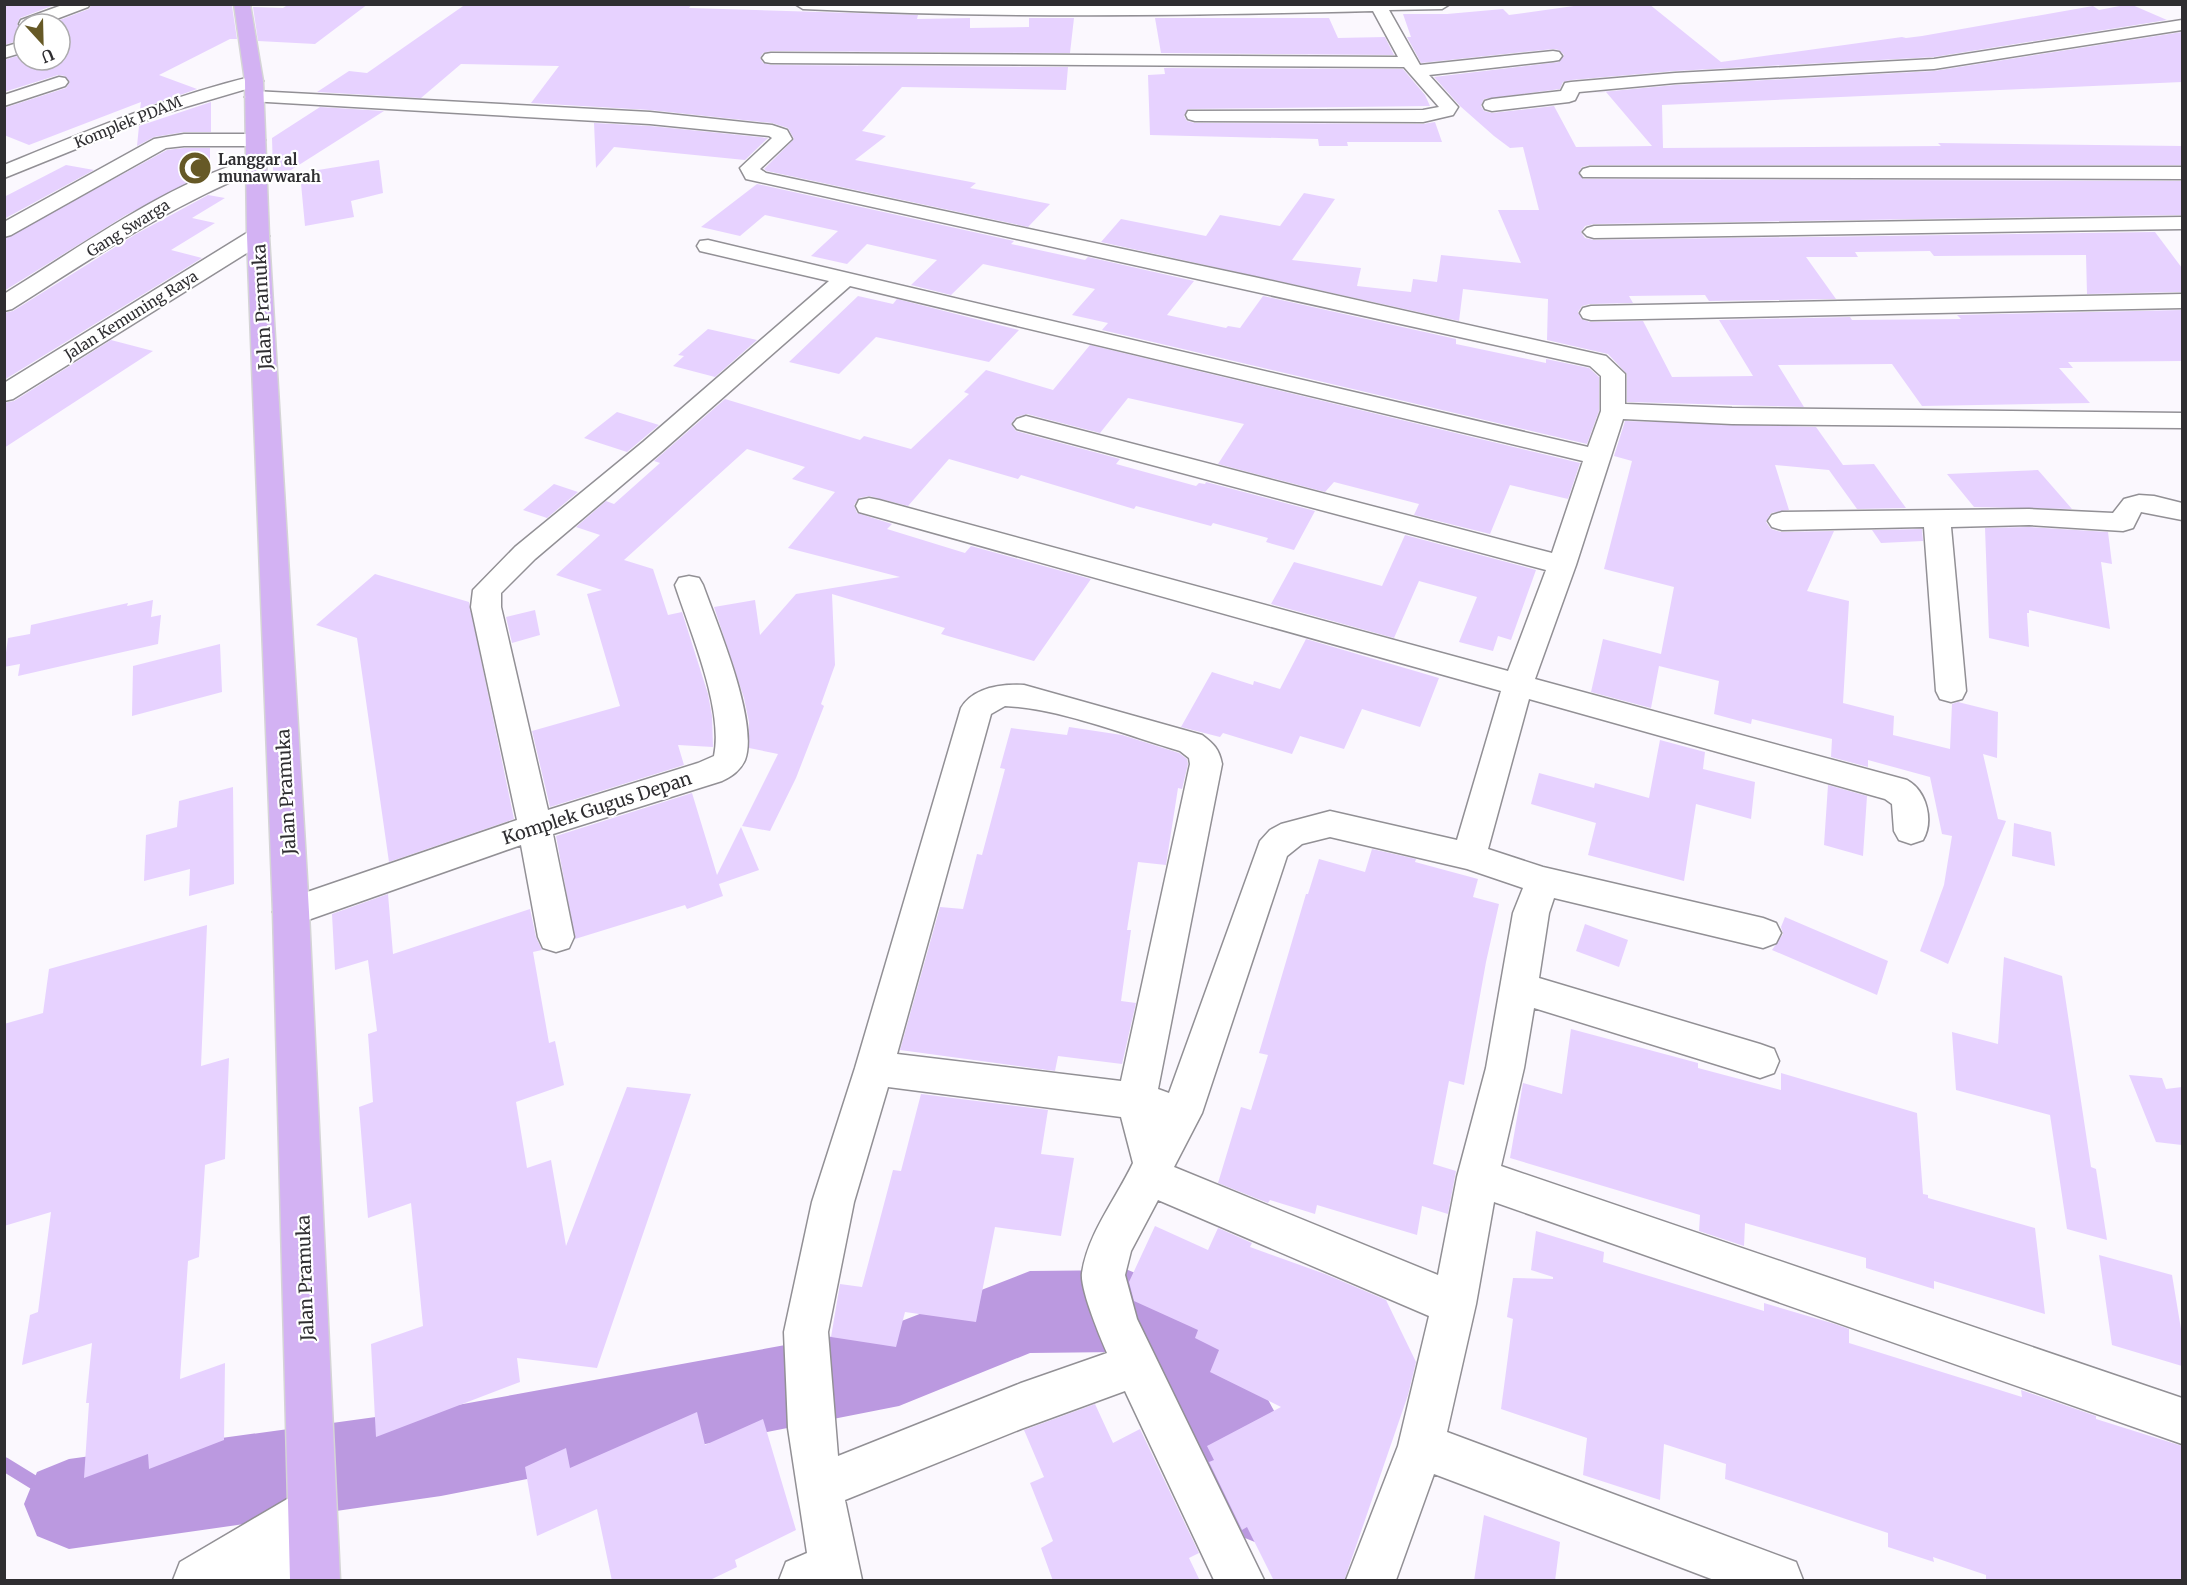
<svg xmlns="http://www.w3.org/2000/svg" width="2187" height="1585" viewBox="0 0 2187 1585" font-family="Merriweather,serif">
	<style>
		.lines { fill: none; stroke-linecap: round; stroke-linejoin: round }
		.stream { stroke: #bb99e0; stroke-width: 14 }
		.river { fill: #bb99e0; fill-rule: evenodd }
		.building { fill: #e7d2ff }
		.minor-casing { stroke: #929095; stroke-width: 3 }
		.major-casing { stroke: #d5d5d6; stroke-width: 3 }
		.minor { fill: #fff; fill-rule: evenodd }
		.major { fill: #d3b2f3; fill-rule: evenodd }
		.labels { text-anchor: middle; dominant-baseline: central; stroke-width: 4.5; stroke-linejoin: round; paint-order: stroke }
		.far-street-label { font-size: 15px; fill: #2f2e31; stroke: #fff }
		.far-poi-label { font-size: 15px; font-weight: bold; fill: #2f2e31; stroke: #fff; text-anchor: start }
		.street-label { font-size: 18px; fill: #2f2e31; stroke: #fff }
	</style>
	<rect width="100%" height="100%" fill="#fbf8fe"/>
	<g class="lines">
		<path class="stream" d="M4,1464L69,1504"/>
		<path class="river" d="M1128,1270L1157,1282L1207,1313L1241,1351L1309,1474L1322,1506L1309,1538L1277,1551L1245,1538L1181,1411L1149,1371L1118,1352L1030,1353L899,1406L441,1496L69,1549L37,1536L24,1504L37,1472L69,1459L441,1408L840,1335L899,1322L1030,1271Z"/>
	</g>
	<path class="building" d="M4,4H57L20,18L17,24L24,30V39L4,45Z
		M92,4L232,6L237,39H230L159,75L197,89L140,109L141,102L29,145L4,135V108L66,88L70,82L65,76L58,75L4,92V60L24,54V60H60V24H49L89,9Z
		M289,4H368L315,44L258,41L253,7L283,8Z
		M466,4H692L689,8L918,15L917,19L970,18V28L1029,27V18H1074L1070,53L771,51L763,53L760,58L763,63L771,65L1068,67L1066,90L902,87L862,131L886,136L855,160L976,183L970,188L1050,204L1028,227L767,171L764,169L794,139L788,128L772,123L650,110L531,103L559,66L461,64L421,98L317,92L349,71L367,73Z
		M1588,4H1649L1721,62L1902,37L1906,38L1922,36L2093,6L2099,10L2130,4L2167,20L1934,57L1675,71L1571,80L1563,82L1560,89L1484,99L1481,106L1484,111L1492,113L1554,106L1576,147L1652,146L1606,92L1591,93L1675,85L1934,71L2182,32V82L1662,105L1663,148L1941,146L1938,143L2182,146V165H1590L1582,167L1578,173L1583,179L2182,181V215L1594,224L1585,226L1581,232L1585,238L1594,240L2155,232L2182,268V292L2087,294L2086,255L1934,256L1930,251L1855,252L1858,257H1806L1836,299L1709,301L1705,295L1629,296L1633,303L1590,304L1582,306L1578,312L1581,319L1590,322L1643,321L1672,377L1753,376L1719,320L1850,317L1852,320L1961,319L1957,315L2182,310V361L2068,362L2073,368H2059L2090,403L1922,406L1892,364L1778,365L1804,407L1627,402V374L1608,354L1547,340L1548,299L1463,289L1459,321L1101,242L1121,219L1206,236L1220,215L1280,226L1304,193L1335,199L1292,260L1361,268L1357,286L1411,292L1413,279L1437,282L1441,255L1521,263L1498,210H1539L1523,147L1510,148L1494,136L1460,106L1434,77L1559,62L1564,55L1559,50L1553,49L1421,63L1407,37H1411L1403,14H1447L1503,9L1509,15Z
		M1155,18H1329L1338,38L1385,37L1394,55L1161,53Z
		M1164,68L1403,69L1425,95L1430,106L1188,109L1184,116L1187,121L1195,123L1423,124L1435,122L1442,142H1347L1348,146H1319L1318,139L1150,135L1148,75L1165,74Z
		M211,102V132H184L154,137L137,146L139,126Z
		M320,107L384,111L291,170L273,172L272,138Z
		M594,123L650,126L768,138L745,160L614,147L596,168Z
		M184,148H210V167L208,173L126,215L4,291V239L167,150Z
		M379,160L383,193L351,201L354,217L305,226L300,173Z
		M66,165L94,170L4,219V197Z
		M757,184L1014,241L1011,244L1085,260L1088,257L1194,281L1167,315L1226,328L1228,326L1240,328L1263,296L1456,339V344L1546,363V359L1589,368L1599,377V411L1587,444L1102,330L1108,323L1072,315L1095,289L983,264L951,295L911,285L937,260L867,244L847,264L811,256L838,231L765,215L740,236L701,227Z
		M208,195L225,198L192,218L215,223L171,250L202,258L4,380V313L13,311L136,234Z
		M858,296L893,304L897,299L1019,330L989,362L876,337L839,374L789,362Z
		M708,329L757,340L715,377L673,366L684,356L678,355Z
		M111,340L153,351L4,448V403L14,401Z
		M1090,345L1580,463L1568,499L1510,485L1490,534L1414,515L1419,504L1334,482L1325,492L1218,464L1244,424L1128,398L1100,433L1027,414L1016,417L1011,424L1016,431L1120,459L1116,464L1196,486L1199,483L1205,484L1206,482L1315,511L1294,550L1266,542L1268,538L1213,523L1211,526L1136,506L1134,509L1021,475L1018,479L949,459L908,506L869,496L859,498L854,505L857,513L892,524L887,529L965,553L971,546L1091,579L1034,661L941,634L945,628L832,594L835,665L821,704L824,706L796,778L770,831L742,826L778,754L749,748V722L744,698L714,607L755,600L760,635L796,594L900,577L788,548L835,492L792,479L805,467L747,449L624,560L653,569L668,615L682,612L708,694L712,716L713,747L678,745L684,765L550,807L532,731L620,706L587,594L602,590L556,575L600,535L576,527L606,501L614,504L660,463L654,461L725,399L860,440L864,436L911,449L969,394L964,392L986,370L1053,390Z
		M617,412L659,425L627,452L584,438Z
		M1625,421L1816,427L1843,465L1874,464L1906,508L1857,509L1829,470L1775,465L1789,510L1771,513L1766,522L1771,529L1781,532L1834,531L1807,591L1849,601L1843,703L1894,716L1893,735L1950,749L1952,704L1958,702L1998,712L1997,758L1983,754L1998,819L2006,821L1948,964L1920,951L1944,885L1952,836L1942,834L1930,777L1868,760V767L1831,757L1832,739L1752,719L1751,724L1714,714L1719,681L1659,666L1651,708L1591,692L1603,639L1661,654L1674,587L1604,569L1632,461L1614,456Z
		M2038,470L2072,509L1974,507L1947,474Z
		M554,484L578,492L547,518L523,510Z
		M2029,527L2108,532L2112,564L2101,562L2110,629L2029,610V613H2027L2029,647L1989,638L1985,528Z
		M1922,529L1923,541L1881,543L1872,530Z
		M1405,535L1536,570L1511,640L1498,636L1493,651L1459,642L1477,597L1419,581L1394,638L1271,604L1294,562L1382,586Z
		M375,574L469,602L514,819L389,862L357,638L316,625Z
		M153,600L151,617L161,615L158,644L18,676L20,664L4,667L8,638L30,634L31,625L128,603L127,606Z
		M535,610L540,635L512,643L506,617Z
		M1306,639L1439,678L1420,727L1362,709L1344,749L1300,736L1292,754L1223,733L1220,737L1181,727L1212,672L1253,685L1254,681L1280,689Z
		M220,644L222,692L132,716L133,666Z
		M1069,727L1122,735L1179,753L1187,759L1188,764L1182,789L1178,788L1166,865L1138,862L1127,930H1131L1121,1001L1136,1003L1122,1064L1058,1056L1055,1071L900,1050L940,907L963,909L977,854L982,855L1005,769L1000,768L1011,728L1067,735Z
		M1660,740L1705,752L1703,769L1755,782L1751,819L1696,804L1684,881L1588,855L1596,823L1531,804L1539,773L1594,788L1595,783L1649,798Z
		M1828,785L1867,796L1863,856L1824,845Z
		M233,787L234,884L189,896L190,869L144,881L146,835L177,827L179,801Z
		M692,793L717,875L741,827L759,870L719,884L723,896L687,909L685,905L575,939L556,836Z
		M2014,823L2051,832L2055,866L2012,856Z
		M1372,849L1416,859L1415,862L1478,879L1473,897L1499,904L1486,962L1464,1085L1449,1081L1433,1164L1456,1171L1448,1214L1422,1206L1417,1235L1317,1205L1315,1214L1270,1200L1268,1203L1218,1183L1241,1107L1251,1110L1268,1055L1259,1053L1306,894H1308L1319,859L1365,872Z
		M388,894L393,954L530,909L536,937L542,950L533,952L549,1043L555,1041L564,1085L516,1102L527,1168L551,1160L566,1246L627,1087L691,1094L597,1368L517,1358L520,1382L376,1437L371,1344L423,1326L411,1203L368,1218L359,1107L373,1102L368,1034L377,1031L368,960L335,970L332,914Z
		M1785,917L1888,961L1877,995L1772,950L1783,934L1781,927Z
		M1585,924L1628,940L1619,967L1576,951Z
		M207,925L201,1066L229,1058L225,1159L205,1165L199,1257L188,1261L180,1379L225,1363L224,1440L149,1469L148,1454L84,1478L89,1403H86L92,1343L22,1365L30,1315L38,1312L51,1212L4,1226V1024L43,1013L49,969Z
		M2004,957L2062,976L2091,1167L2096,1169L2107,1240L2067,1229L2050,1115L1956,1090L1952,1032L1998,1044Z
		M1571,1029L1698,1063V1068L1781,1090V1073L1917,1113L1923,1194L1928,1195V1198L2035,1228L2045,1314L1934,1281V1289L1866,1268V1258L1745,1223L1744,1246L1699,1231L1700,1215L1510,1158L1523,1083L1562,1094Z
		M2129,1075L2162,1078L2166,1089L2182,1087V1145L2156,1142Z
		M921,1094L1048,1110L1041,1154L1074,1158L1061,1236L995,1227L976,1322L905,1312L896,1347L831,1337L840,1284L862,1287L893,1170L901,1171Z
		M1155,1226L1208,1250L1218,1228L1252,1243L1250,1247L1325,1274L1386,1300L1416,1362L1408,1395L1344,1581H1274L1247,1527L1242,1530L1209,1462L1214,1460L1207,1446L1281,1407L1210,1372L1219,1350L1195,1338L1198,1330L1134,1301L1129,1282Z
		M1536,1231L1604,1252L1603,1262L1764,1311V1303L1835,1324L1849,1329V1343L2022,1397L2021,1390L2096,1416V1419L2182,1446V1581H1986V1575L1933,1557L1934,1562L1888,1547V1533L1725,1479L1726,1464L1664,1444L1660,1500L1583,1475L1587,1438L1501,1409L1513,1319L1507,1317L1513,1278L1553,1279V1277L1531,1270Z
		M2099,1255L2172,1275L2182,1335V1366L2112,1345Z
		M1095,1404L1113,1443L1140,1429L1199,1553L1189,1558L1200,1581H1053L1041,1548L1053,1541L1030,1483L1044,1477L1024,1430Z
		M697,1412L705,1445L763,1419L796,1530L735,1560L737,1567L708,1581H612L597,1509L537,1536L525,1467L566,1448L570,1468Z
		M1484,1515L1560,1542L1555,1581H1474Z"/>
	<g class="lines">
		<defs>
			<path id="minor" d="M65,4H90L88,7L43,24H24V28L19,24L21,20Z
				M795,4H1450L1442,9L1389,10L1420,65L1553,51L1559,52L1562,56L1559,60L1553,61L1429,75L1458,107L1453,115L1423,122L1195,121L1188,119L1186,115L1188,111L1423,110L1439,107L1404,67L771,63L765,62L762,58L765,54L771,53L1398,57L1373,11C1183,16 993,18 803,9Z
				M2182,20V30L1934,69L1675,83L1579,92L1575,100L1569,102L1492,111L1485,109L1483,105L1485,101L1492,99L1561,91L1565,83L1571,82L1675,73L1934,59Z
				M24,41V52L4,58V47Z
				M254,76L260,77L263,81L260,85L165,113L4,178V165C87,131 167,97 254,76Z
				M59,77L65,78L68,82L65,86L4,106V95Z
				M254,91L650,112L772,125L787,130L792,139L760,169L766,173L1254,277L1606,356L1625,374V404L1732,408L2182,413V428L1732,424L1623,419L1576,565L1535,679L1907,780C1927,791 1934,821 1923,840L1911,844L1899,840L1894,831L1892,804L1885,799L1529,699L1488,849L1543,867L1763,918L1776,923L1781,933L1776,943L1763,948L1554,898L1549,913L1539,978L1760,1044L1774,1049L1779,1061L1774,1073L1760,1078L1534,1008L1524,1068L1501,1166L2182,1398V1444L1494,1202L1476,1304L1447,1432L1796,1562L1803,1580H1714L1434,1474L1396,1580H1346L1398,1446L1429,1316L1158,1200L1131,1251L1125,1275L1137,1319L1264,1580H1214L1125,1391L1021,1429L845,1500L862,1580H779L786,1562L807,1553L788,1428L784,1332L812,1202L855,1068L961,708C974,687 1002,684 1024,685L1202,735C1214,744 1219,749 1222,764L1158,1089L1169,1093L1260,841L1270,830L1281,824L1330,811L1457,840L1501,691L859,512L856,506L859,500L869,498L879,500L1508,671L1546,570L1017,429L1013,424L1017,419L1026,416L1552,553L1583,461L850,286L661,452L535,559L501,593V607L548,810L698,763L714,756C724,709 690,631 675,585L679,578L689,576L699,578L703,585C717,624 759,722 745,760C740,771 732,776 722,781L553,834L574,937L569,948L556,952L543,948L538,937L521,845L291,926L278,922L273,912L278,902L517,820L471,607L473,590L515,547L643,442L829,281L700,251L697,246L700,241L708,240L1588,447L1601,411V376L1590,366L746,179L740,168L772,138L769,136L650,124L248,101L245,97L248,93ZM1005,706C1062,709 1125,735 1180,751L1189,758L1190,764L1121,1081L897,1054L991,714ZM1330,837L1467,869L1523,888L1513,913L1486,1068L1457,1177L1438,1275L1174,1167L1202,1113L1287,856L1302,844ZM888,1087L1121,1117L1133,1163C1116,1199 1088,1233 1082,1273C1080,1289 1100,1337 1107,1353L1021,1383L838,1456L828,1332L854,1202Z
				M184,134H255L262,136L265,140L262,144L255,146H184L166,148L11,235L4,237V222L154,139Z
				M257,158L264,160L267,164L264,168C173,203 94,257 12,309L4,311V294C79,248 173,179 257,158Z
				M1590,167H2182V179L1583,177L1580,173L1583,169Z
				M2182,217V229L1594,238L1587,236L1583,232L1587,228L1594,226Z
				M258,230L266,231L269,236L266,241L13,399L4,401V383L250,231Z
				M2182,294V308L1591,320L1583,318L1580,313L1583,308L1591,306Z
				M2139,495L2154,496L2182,503V520L2141,512L2133,528L2123,531L2029,525L1951,527L1966,691L1962,699L1951,702L1940,699L1936,691L1924,527L1782,530L1772,527L1768,521L1772,515L1782,512L2029,509L2113,513L2124,499Z
				M311,1488L328,1495L335,1512L328,1528L337,1546L330,1563L304,1580H173L180,1562L294,1495Z"/>
			<path id="major" d="M234,4H250L263,81L269,236L309,912L340,1580H290L273,912L247,236L245,81Z"/>
		</defs>
		<use href="#minor" class="minor-casing"/>
		<use href="#major" class="major-casing"/>
		<use href="#minor" class="minor"/>
		<use href="#major" class="major"/>
	</g>
	<defs>
		<symbol id="mosque-disc" viewBox="-11 -11 22 22"><circle r="9.5" fill="#665926" stroke="#fff"/><path d="M3.5-4.9A6 6 0 1 0 3.5 4.9A5 5 0 1 1 3.5-4.9Z" fill="#fff"/></symbol>
	</defs>
	<g fill-rule="evenodd">
		<use href="#mosque-disc" x="176" y="149" width="38" height="38"/>
	</g>
	<g class="labels">
		<g class="far-street-label">
			<text transform="translate(128 122) rotate(-22)">Komplek PDAM</text>
			<text transform="translate(128 228) rotate(-32)">Gang Swarga</text>
			<text transform="translate(131 315) rotate(-32)">Jalan Kemuning Raya</text>
		</g>
		<g class="far-poi-label">
			<text x="218" y="159">Langgar al<tspan x="218" dy="17">munawwarah</tspan></text>
		</g>
		<g class="street-label">
			<text transform="translate(262 307) rotate(-93)">Jalan Pramuka</text>
			<text transform="translate(286 792) rotate(-93)">Jalan Pramuka</text>
			<text transform="translate(597 808) rotate(-18)">Komplek Gugus Depan</text>
			<text transform="translate(305 1278) rotate(-92)">Jalan Pramuka</text>
		</g>
	</g>
	<rect width="2187" height="1585" fill="none" stroke="#2f2e31" stroke-width="12"/>
	<g transform="translate(42 42) rotate(158)"><circle r="28" fill="#ffffff" stroke="#acabad" stroke-width="1.5"/>
	<path d="M0-4.5L10 22L0 15L-10 22Z" fill="#665926"/>
	<text y="-9" font-size="16" font-weight="bold" text-anchor="middle" fill="#2f2e31">U</text>
	</g>
</svg>
